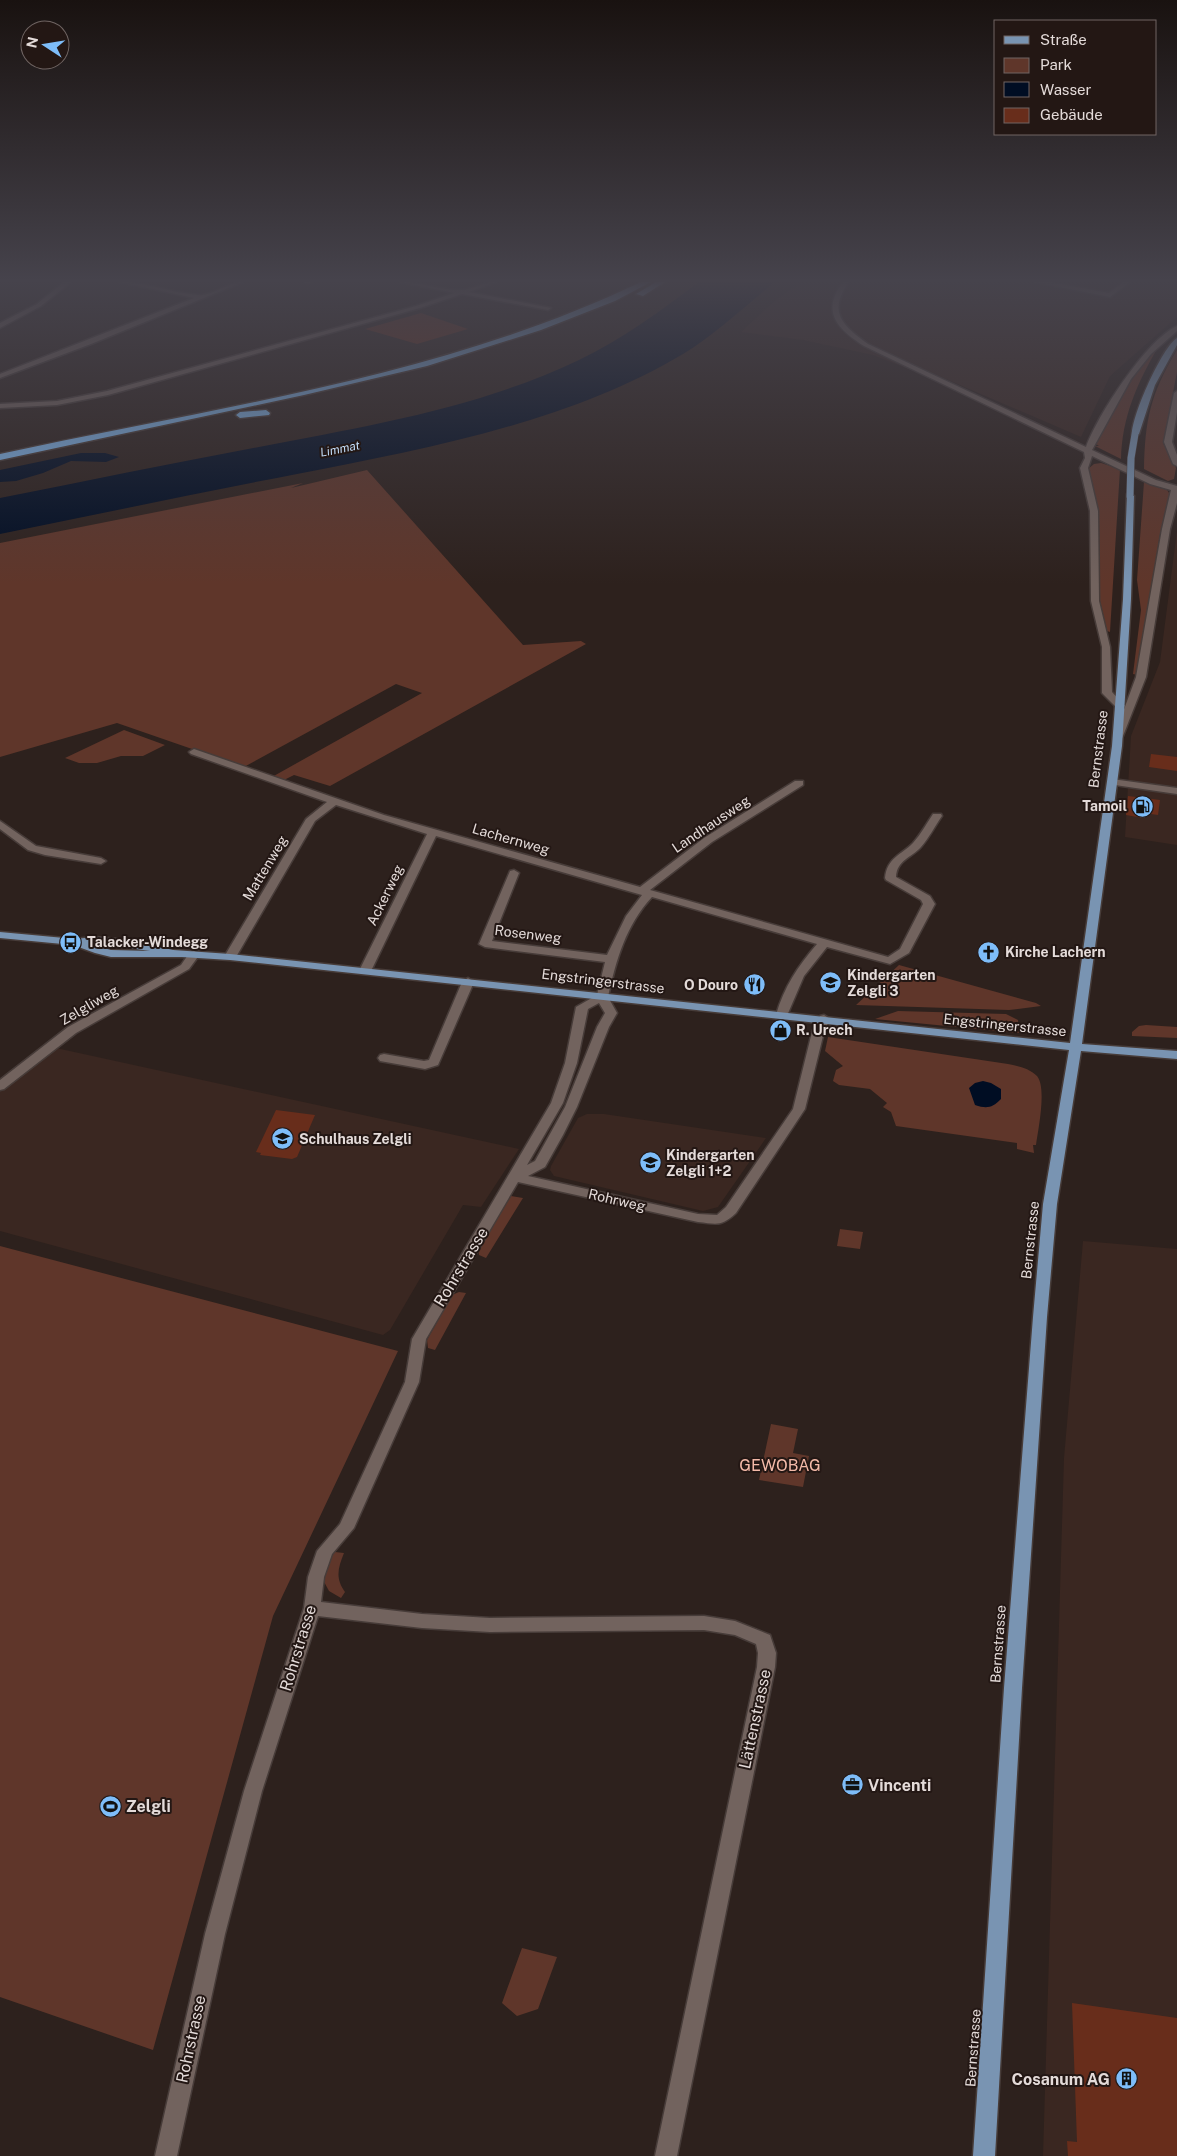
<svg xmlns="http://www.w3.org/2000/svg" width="1177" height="2156" viewBox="0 0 1177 2156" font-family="'Public Sans',sans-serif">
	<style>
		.built { fill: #3a2721 }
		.green { fill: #5f362a }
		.water { fill: #000d23 }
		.building { fill: #682d1b }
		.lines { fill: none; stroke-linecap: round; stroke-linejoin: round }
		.minor-casing { stroke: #473c39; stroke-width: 3 }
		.major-casing { stroke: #473c39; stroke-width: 3 }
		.highway-casing { stroke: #473c39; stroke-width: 3 }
		.minor { fill: #72635e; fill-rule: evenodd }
		.major { fill: #7994b2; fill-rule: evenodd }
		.highway { fill: #7eb5ea; fill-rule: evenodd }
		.major-bridge-casing { stroke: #473c39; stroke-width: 8; stroke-linecap: butt }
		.major-bridge { stroke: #7994b2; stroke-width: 7 }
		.labels { text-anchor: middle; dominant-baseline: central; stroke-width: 4; stroke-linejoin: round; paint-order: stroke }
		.far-water-label { font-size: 12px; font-style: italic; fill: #c2ddf9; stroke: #231714 }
		.street-label { font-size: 14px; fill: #e4dbd9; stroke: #231714 }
		.poi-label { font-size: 14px; font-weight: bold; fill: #e4dbd9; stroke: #231714; text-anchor: start }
		.near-street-label { font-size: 16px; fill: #e4dbd9; stroke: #231714 }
		.near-park-label { font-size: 16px; fill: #f4baa9; stroke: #231714 }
		.near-poi-label { font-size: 16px; font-weight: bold; fill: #e4dbd9; stroke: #231714; text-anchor: start }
	</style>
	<rect width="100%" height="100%" fill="#2d211d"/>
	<path class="built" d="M802,282H1177V317L1110,376L1081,437L925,370L916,372L873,355L803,340L741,332L777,299Z
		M1177,531V845L1125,837L1131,736L1160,662Z
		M56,1048L519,1149L481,1207L463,1205L390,1330L383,1335L0,1231V1091Z
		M587,1114H604L766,1138L718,1207L703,1211L554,1176L550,1170L551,1166L578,1118Z
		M1083,1241L1177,1249V2156H1043L1064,1458Z"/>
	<path class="green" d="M1157,349C1137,384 1122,417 1121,459L1095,446H1099L1096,444L1099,434L1133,376Z
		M1177,350V372L1163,443L1176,468L1174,479L1168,481L1144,469C1145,421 1150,394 1177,350Z
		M1101,463L1120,469L1110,632L1107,631L1100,601L1099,518L1088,469L1094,464Z
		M367,470L523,645L581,641L586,644L330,786L294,775L284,780L272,777L422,693L396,684L244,767L117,723L0,757V543L303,483L291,488Z
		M1144,482L1167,490L1171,496L1160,534L1137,675L1133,674L1141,610L1137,580Z
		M124,730L165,745L143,756H121L97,763H79L65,758Z
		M899,965L1036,1003L1041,1006L1009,1010L856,1005Z
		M898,1011L1006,1014L1018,1020L1019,1033L875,1019Z
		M1146,1025L1177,1027V1038L1132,1036V1032L1139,1026Z
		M828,1037L1008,1064C1018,1066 1029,1068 1037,1076C1047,1088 1038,1130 1036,1145H1033L1034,1153L1017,1149V1143L896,1126L891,1112L883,1107L887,1103L870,1089L839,1085L833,1081L836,1070L843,1066L825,1051Z
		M511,1196L523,1198L486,1258L479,1255L478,1249Z
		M840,1229L863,1232L860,1249L837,1246Z
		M0,1246L398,1351L273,1616L153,2050L0,1997Z
		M459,1292L466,1293L435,1350L428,1348L427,1340L452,1295Z
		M771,1424L798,1429L793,1453L809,1456L803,1487L759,1480Z
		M335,1552L344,1553C338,1568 335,1578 345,1592L341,1598L329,1591L322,1578L330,1554Z
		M522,1948L557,1957L538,2009L517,2016L502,2003Z"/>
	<path class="water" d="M699,282H775C745,306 716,334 683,354C570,422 425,449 297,474C198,493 99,514 0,534V498C87,481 173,463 259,447C367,426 479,408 579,360C623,339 660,311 699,282Z
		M81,453H105L119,457L106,462L71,461L43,473L16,481L0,482V470Z
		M983,1081L991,1083L1001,1089V1099C992,1108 987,1109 975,1105L969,1088L975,1083Z"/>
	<path class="building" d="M421,313L468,329L417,344L365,329Z
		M1151,754L1177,757V771L1149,767Z
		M1128,796L1160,800L1158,815L1144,813L1143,818L1126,815Z
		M276,1110L315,1115L297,1157L292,1159L260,1155L261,1153L256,1152Z
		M1072,2003L1177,2018V2156H1068L1067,2141L1077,2142Z"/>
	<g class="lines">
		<defs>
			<path id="minor" d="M64,282H71L41,306L0,328V323L37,304Z
				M120,282C147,282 172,293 198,295C211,297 227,282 243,282L91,344L0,378V374L194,298Z
				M304,282H311L308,284Z
				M400,282C421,282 443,291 460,290C472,290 483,282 496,282L469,292L551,308L548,310L462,294L420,308L108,395L57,405L0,408V404L57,401L107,391L416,306L454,293Z
				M843,282H849C827,312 843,326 868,344L1086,447C1098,415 1146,340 1177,326V331L1151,354L1131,379L1092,450L1156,480L1177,486V503L1170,529L1146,677L1121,741H1115L1113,739L1136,677L1162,529L1171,490L1150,484L1092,456L1088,468L1098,511L1099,601L1110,647L1112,692L1125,706L1120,709L1117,708L1102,693V647L1091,601L1090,511L1080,468L1085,458L1084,452L864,346C838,329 820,312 843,282Z
				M1034,282H1050L1109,293L1123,282H1130L1110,297Z
				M1177,391V412L1172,442L1177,455V466L1173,464L1164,442L1174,393Z
				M194,749L384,815L640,887L704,838L795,781H803V785L712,842L650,890L888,957L900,949L923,904L921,900L886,880L885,878C887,858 901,855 913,843C921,834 927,823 933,814H941L942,816C935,826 929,838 921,847C911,858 897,860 896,877L930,896L935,904L909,953L890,964L827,947L804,976L786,1018L782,1019L776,1015C784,987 798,966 817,944L652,897C626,925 616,960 608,997L617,1013L609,1027L577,1107L563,1135L545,1167L528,1176L698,1214L717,1215L726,1207L793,1109L812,1032L820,1016L824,1015L830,1019L824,1032L805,1109L736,1213C721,1227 717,1224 698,1222L518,1182L426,1339L419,1382L354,1528L332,1554L324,1577L321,1602L422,1614L490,1618L704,1616L735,1621L770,1635L776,1653L775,1667L677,2156H655L757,1667L758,1653L756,1644L735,1635L704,1630L490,1632L422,1628L318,1616L262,1791L225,1934L177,2156H155L205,1934L244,1791L304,1608L308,1577L317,1551L340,1524L405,1382L412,1339L551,1103L565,1063L576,1007L597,995L605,962L485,947L479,944L510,871L514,870L519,873L492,941L607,955L626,916L642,895L436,836L371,971L369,973H361L359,971L427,834L336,805L315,821L236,957L234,959H226L224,957L306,819L327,802L191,754L189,752ZM599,1003L605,1013L597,1027L565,1107L535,1161L527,1165L563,1103L577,1063L588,1009Z
				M1112,779L1177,788V794L1108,784V780Z
				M0,821L36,846L101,858L106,861L101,864L45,855L28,850L0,829Z
				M194,951L200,954L189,969L76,1033L4,1089L0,1090V1080L68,1027L181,965L190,952Z
				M468,978L474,982L438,1065L425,1069L380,1061L378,1058L380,1055L384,1054L424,1061L429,1060L462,982Z"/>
			<path id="major" d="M1177,338V345L1155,385L1139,434L1132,436C1130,419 1162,347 1177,338Z
				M1127,494L1134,496L1131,599L1122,746L1082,1044L1177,1051V1059L1081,1051L1057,1204L1047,1317L1022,1688L995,2156H973L1004,1688L1033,1317L1043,1204L1069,1050L230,960L182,957H111L95,953L73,945L0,938V932L75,939L94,937L129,940L173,950L230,954L1070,1043L1112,746L1123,599ZM94,943L150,951L111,950L89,944Z"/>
			<path id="highway" d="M641,282H651L615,301L541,330L427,366L304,395L0,460V454C216,407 440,378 641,282Z
				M656,282H665L643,296L636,294Z
				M266,410L270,413L269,415L240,418L236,415L240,412Z"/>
		</defs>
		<use href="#minor" class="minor-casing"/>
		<use href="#major" class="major-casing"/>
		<use href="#highway" class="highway-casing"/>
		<use href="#minor" class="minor"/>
		<use href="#major" class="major"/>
		<use href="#highway" class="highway"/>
		<defs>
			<path id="major-bridge" d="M1130,496L1131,458L1135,434"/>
		</defs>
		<use href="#major-bridge" class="major-bridge-casing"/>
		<use href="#major-bridge" class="major-bridge"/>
	</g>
	<linearGradient id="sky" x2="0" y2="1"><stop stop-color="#191210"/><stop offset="0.48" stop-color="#46434c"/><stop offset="1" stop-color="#46434c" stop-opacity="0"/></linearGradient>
	<rect width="1177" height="584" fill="url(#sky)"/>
	<defs>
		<symbol id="fuel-disc" viewBox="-11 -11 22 22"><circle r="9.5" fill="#7ebdf9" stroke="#231714"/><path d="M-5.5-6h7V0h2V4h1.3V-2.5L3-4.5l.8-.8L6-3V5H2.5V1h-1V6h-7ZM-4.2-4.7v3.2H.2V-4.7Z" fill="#111"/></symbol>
		<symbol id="bus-disc" viewBox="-11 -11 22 22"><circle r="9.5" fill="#7ebdf9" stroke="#231714"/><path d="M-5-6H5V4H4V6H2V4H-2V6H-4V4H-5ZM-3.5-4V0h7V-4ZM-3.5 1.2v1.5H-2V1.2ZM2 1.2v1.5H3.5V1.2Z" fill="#111"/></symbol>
		<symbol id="church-disc" viewBox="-11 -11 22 22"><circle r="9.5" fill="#7ebdf9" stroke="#231714"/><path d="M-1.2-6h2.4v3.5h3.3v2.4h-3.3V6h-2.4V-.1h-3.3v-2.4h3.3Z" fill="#111"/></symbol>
		<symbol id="school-disc" viewBox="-11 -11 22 22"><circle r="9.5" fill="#7ebdf9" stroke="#231714"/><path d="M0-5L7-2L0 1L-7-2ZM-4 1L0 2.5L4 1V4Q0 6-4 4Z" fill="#111"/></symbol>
		<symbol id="restaurant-disc" viewBox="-11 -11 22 22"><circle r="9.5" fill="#7ebdf9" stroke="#231714"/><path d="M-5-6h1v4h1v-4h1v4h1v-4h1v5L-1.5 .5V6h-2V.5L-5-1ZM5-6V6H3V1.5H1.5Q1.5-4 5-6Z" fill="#111"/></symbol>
		<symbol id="shop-disc" viewBox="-11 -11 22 22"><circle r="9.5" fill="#7ebdf9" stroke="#231714"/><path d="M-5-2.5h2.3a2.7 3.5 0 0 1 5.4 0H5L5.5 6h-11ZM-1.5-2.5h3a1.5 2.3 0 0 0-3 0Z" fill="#111"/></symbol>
		<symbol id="office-disc" viewBox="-11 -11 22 22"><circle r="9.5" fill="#7ebdf9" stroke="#231714"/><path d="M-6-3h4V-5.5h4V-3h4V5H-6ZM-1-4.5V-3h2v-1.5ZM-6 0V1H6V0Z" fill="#111"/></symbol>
		<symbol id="stadium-disc" viewBox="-11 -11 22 22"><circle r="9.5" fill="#7ebdf9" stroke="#231714"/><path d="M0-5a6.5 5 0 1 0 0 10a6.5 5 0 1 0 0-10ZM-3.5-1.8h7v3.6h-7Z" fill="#111"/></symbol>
		<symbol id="building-disc" viewBox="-11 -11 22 22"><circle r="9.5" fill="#7ebdf9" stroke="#231714"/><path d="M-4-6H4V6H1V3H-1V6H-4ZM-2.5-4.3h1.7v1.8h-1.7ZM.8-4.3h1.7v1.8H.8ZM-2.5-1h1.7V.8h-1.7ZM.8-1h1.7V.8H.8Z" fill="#111"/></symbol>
	</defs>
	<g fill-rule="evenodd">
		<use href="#fuel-disc" x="1130" y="794" width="25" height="25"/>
		<use href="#bus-disc" x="58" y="930" width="25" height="25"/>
		<use href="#church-disc" x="976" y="940" width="25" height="25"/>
		<use href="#school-disc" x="818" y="970" width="25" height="25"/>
		<use href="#restaurant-disc" x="742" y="972" width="25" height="25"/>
		<use href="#shop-disc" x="768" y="1018" width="25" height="25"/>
		<use href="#school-disc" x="270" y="1126" width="25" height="25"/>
		<use href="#school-disc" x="638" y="1150" width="25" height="25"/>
		<use href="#office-disc" x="840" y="1772" width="25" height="25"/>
		<use href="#stadium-disc" x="98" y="1794" width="25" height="25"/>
		<use href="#building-disc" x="1114" y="2066" width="25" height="25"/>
	</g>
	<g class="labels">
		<g class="far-water-label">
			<text transform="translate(340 449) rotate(-11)">Limmat</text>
		</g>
		<g class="street-label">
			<text transform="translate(1098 749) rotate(-83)">Bernstrasse</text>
			<text transform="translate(711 824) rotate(-34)">Landhausweg</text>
			<text transform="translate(511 839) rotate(16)">Lachernweg</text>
			<text transform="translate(265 868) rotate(-59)">Mattenweg</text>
			<text transform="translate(385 895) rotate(-64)">Ackerweg</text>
			<text transform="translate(528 934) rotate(7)">Rosenweg</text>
			<text transform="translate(603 981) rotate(7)">Engstringerstrasse</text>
			<text transform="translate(89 1005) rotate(-30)">Zelgliweg</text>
			<text transform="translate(1005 1025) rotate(6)">Engstringerstrasse</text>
			<text transform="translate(617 1200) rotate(13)">Rohrweg</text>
			<text transform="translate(1030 1240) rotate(-84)">Bernstrasse</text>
			<text transform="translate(998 1644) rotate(-86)">Bernstrasse</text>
			<text transform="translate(973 2048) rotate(-86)">Bernstrasse</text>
		</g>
		<g class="poi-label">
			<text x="1127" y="806" text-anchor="end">Tamoil</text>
			<text x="87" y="942">Talacker-Windegg</text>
			<text x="1005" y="952">Kirche Lachern</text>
			<text x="847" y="975">Kindergarten<tspan x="847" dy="16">Zelgli 3</tspan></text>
			<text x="738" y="985" text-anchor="end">O Douro</text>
			<text x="796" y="1030">R. Urech</text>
			<text x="299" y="1139">Schulhaus Zelgli</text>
			<text x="666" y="1155">Kindergarten<tspan x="666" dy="16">Zelgli 1+2</tspan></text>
		</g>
		<g class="near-street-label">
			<text transform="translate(461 1267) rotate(-59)">Rohrstrasse</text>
			<text transform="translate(298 1648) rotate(-73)">Rohrstrasse</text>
			<text transform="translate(755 1719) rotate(-78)">Lättenstrasse</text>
			<text transform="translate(191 2039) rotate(-78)">Rohrstrasse</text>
		</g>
		<g class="near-park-label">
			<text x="780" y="1465">GEWOBAG</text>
		</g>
		<g class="near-poi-label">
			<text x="868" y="1785">Vincenti</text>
			<text x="126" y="1806">Zelgli</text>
			<text x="1110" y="2079" text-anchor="end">Cosanum AG</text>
		</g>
	</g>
	<rect x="994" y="20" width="162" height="115" fill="#231714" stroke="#706563"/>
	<rect x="1004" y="36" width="25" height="8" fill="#7994b2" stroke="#706563"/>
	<text x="1040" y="45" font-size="15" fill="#e4dbd9">Straße</text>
	<rect x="1004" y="58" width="25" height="15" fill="#5f362a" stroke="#706563"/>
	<text x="1040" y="70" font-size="15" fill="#e4dbd9">Park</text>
	<rect x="1004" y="82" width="25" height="15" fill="#000d23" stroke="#706563"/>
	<text x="1040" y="95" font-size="15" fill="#e4dbd9">Wasser</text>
	<rect x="1004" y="108" width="25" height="15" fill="#682d1b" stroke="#706563"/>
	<text x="1040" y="120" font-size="15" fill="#e4dbd9">Gebäude</text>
	<g transform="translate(45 45) rotate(282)"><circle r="24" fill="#231714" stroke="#706563"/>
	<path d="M0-4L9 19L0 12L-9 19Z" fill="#7ebdf9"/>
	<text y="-8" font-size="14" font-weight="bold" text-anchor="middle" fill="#e4dbd9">N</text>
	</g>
</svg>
